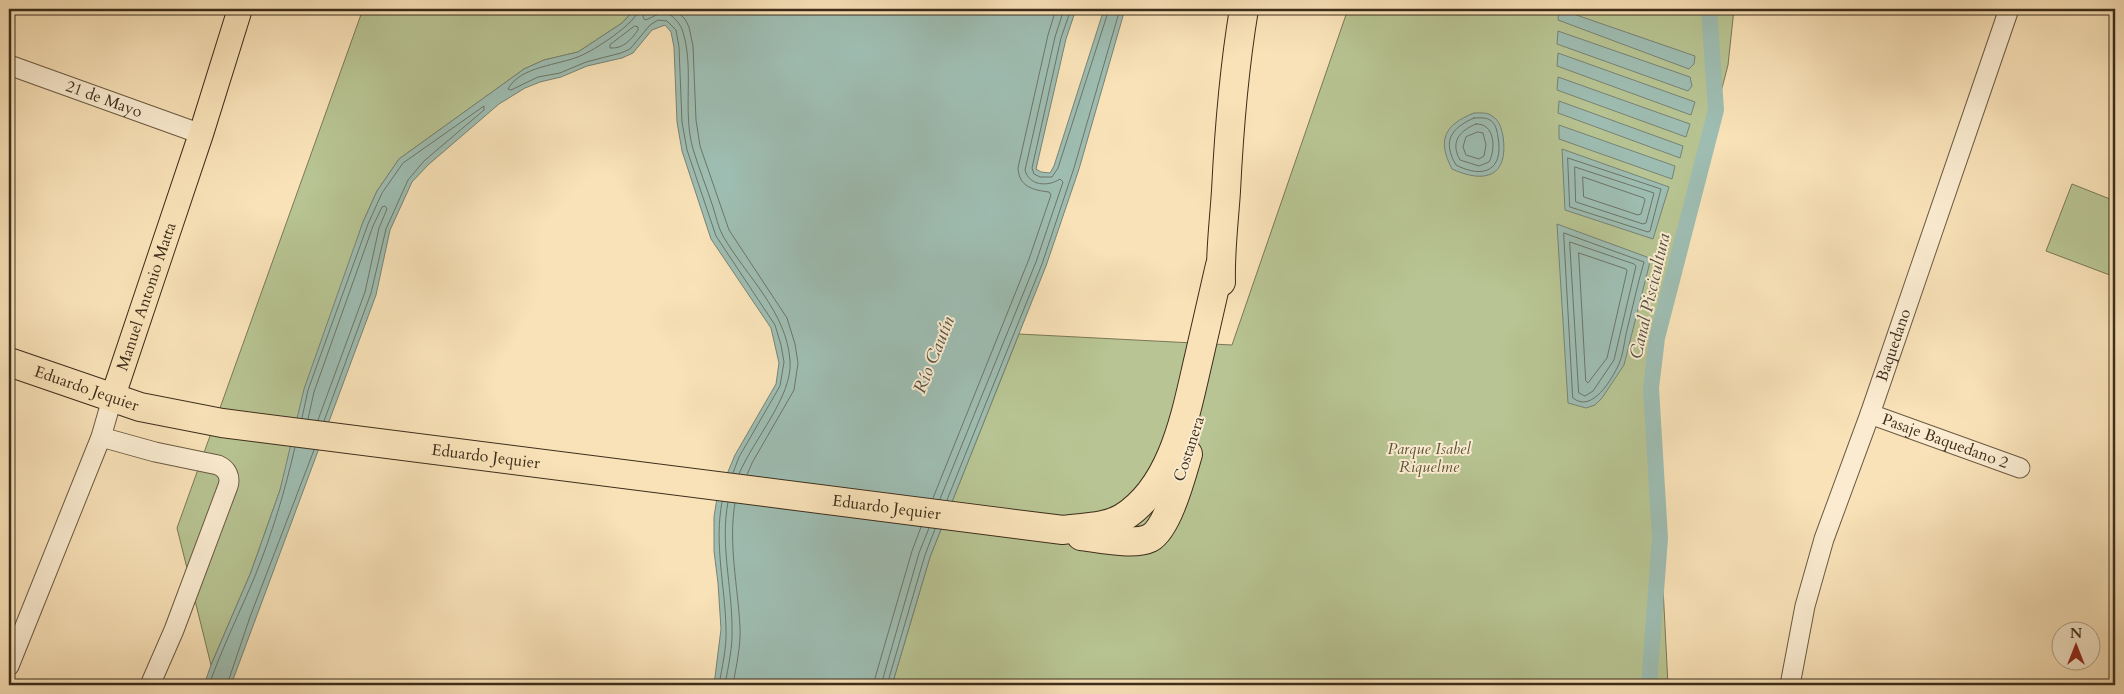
<svg xmlns="http://www.w3.org/2000/svg" width="2124" height="694" viewBox="0 0 2124 694" font-family="Cardo,serif">
	<style>
		.green { fill: #b8c493; stroke: #7a7857 }
		.water { fill: #9ebdb2; stroke: #778376 }
		.lines { fill: none; stroke-linecap: round; stroke-linejoin: round }
		.shore { stroke: #6d7566; stroke-width: 1 }
		.canal { stroke: #9ebdb2; stroke-width: 16 }
		.minor-casing { stroke: #6b5a42; stroke-width: 21 }
		.major-casing { stroke: #3c2d1b; stroke-width: 26 }
		.highway-casing { stroke: #3c2d1b; stroke-width: 30 }
		.minor { stroke: #fbecd1; stroke-width: 19 }
		.major { stroke: #f9e2b8; stroke-width: 24 }
		.highway { stroke: #f9e2b8; stroke-width: 28 }
		.labels { text-anchor: middle; dominant-baseline: central; stroke-width: 4; stroke-linejoin: round; paint-order: stroke }
		.street-label { font-size: 16px; fill: #3c2d1b; stroke: #fbecd1 }
		.park-label { font-size: 16px; font-style: italic; fill: #5b5339; stroke: #fbecd1 }
		.water-label { font-size: 18px; font-style: italic; fill: #545141; stroke: #fbecd1 }
	</style>
	<rect width="100%" height="100%" fill="#f9e2b8"/>
	<filter id="stains"><feTurbulence type="fractalNoise" baseFrequency=".004" numOctaves="4"/><feColorMatrix values="0 0 0 0 .2 0 0 0 0 .09 0 0 0 0 .02 0 0 0 .5 -.17"/></filter>
	<radialGradient id="worn" r=".72"><stop offset=".6" stop-color="#630" stop-opacity="0"/><stop offset="1" stop-color="#630" stop-opacity=".3"/></radialGradient>
	<path class="green" d="M363,9H635L622,23L578,52L544,60L524,69L399,159L377,191L363,222L280,490L251,572L211,665L177,528Z
		M1348,9H1734L1728,65L1649,369L1656,451L1668,685H892L930,557L1019,334L1232,345Z
		M2072,184L2115,201V277L2046,251Z"/>
	<path class="water" d="M635,9H1076L1066,39L1036,169L1041,172L1050,173L1054,166L1104,9H1125L1079,169L1046,266L930,557L892,685H714L721,629L718,583L714,551V517L717,498L735,455L776,384L779,363L771,328L711,239L682,151L677,122L674,47L671,32L665,25L652,30L633,53L622,58L587,66L561,77L540,82L525,88L499,104L428,165L412,182L390,230L376,295L231,685H204L211,665L251,572L280,490L304,389L363,222L377,191L399,159L524,69L544,60L578,52L622,23Z
		M1559,9L1695,56L1694,64L1689,69L1558,20Z
		M1558,31L1690,77L1692,86L1688,91L1557,44Z
		M1558,53L1695,102L1691,115L1557,66Z
		M1558,77L1690,124L1686,137L1557,90Z
		M1559,101L1683,146L1680,158L1558,113Z
		M1474,113C1480,113 1487,112 1492,116C1500,121 1501,128 1503,136C1509,177 1485,184 1452,169C1437,140 1444,125 1474,113Z
		M1559,125L1675,166L1672,179L1559,139Z
		M1562,149L1669,187L1653,239L1565,210Z
		M1557,224L1647,257L1650,262L1624,365L1602,398L1595,405L1586,408L1568,403Z"/>
	<g class="lines">
		<path class="shore" d="M639,9C637,23 593,51 580,56C560,65 520,66 508,89L511,90L538,77L560,73L586,62L621,53L630,49L650,25L658,20L667,21L676,30L679,47L682,122L687,150L716,236L775,325L781,345L784,362L780,386L739,457L733,473
			M645,9L643,17L645,20C653,18 660,10 670,15C674,17 680,24 682,29C695,67 682,110 693,149C699,169 707,188 713,207C716,216 718,227 723,236C746,276 787,312 790,361C793,396 753,440 739,474
			M674,9L685,19L689,27L693,46L696,120L700,146L729,230L787,318L795,344L798,363L794,390L752,463L747,475
			M1071,9L1061,38L1032,168L1034,174L1040,177H1052L1058,168L1109,9
			M635,26L638,27V30C631,40 623,49 610,48V45Z
			M1474,118C1480,118 1485,117 1490,120C1496,124 1497,131 1498,137C1504,171 1483,179 1456,165C1442,141 1451,128 1474,118Z
			M1476,124C1495,123 1496,149 1489,162L1479,166L1460,160C1450,142 1459,131 1476,124Z
			M1478,132L1483,133L1486,145L1484,156L1479,159L1466,155L1463,147L1466,137Z
			M1568,158L1661,189L1650,231L1648,232L1570,207Z
			M1575,167L1654,193L1646,223L1643,224L1576,202Z
			M1583,177L1644,198L1645,200L1641,214L1638,215L1584,197Z
			M1564,233L1644,262C1637,286 1632,310 1626,334C1624,344 1623,355 1619,364C1612,379 1592,414 1573,398Z
			M1570,242L1634,264L1636,266L1614,360L1593,391L1585,396L1579,393Z
			M1579,253L1626,269L1627,271L1607,358L1588,383L1586,381Z
			M302,418L308,390L368,224L382,193L403,163L484,106V110L424,161L408,180L386,229L371,293L324,421
			M308,419L314,392L373,226L382,207L385,206L387,209L379,228L365,292L318,420
			M933,498L1029,259L1051,195L1049,192C1033,190 1019,187 1018,168L1048,35L1056,9
			M940,499L1036,262L1063,182L1060,179C1048,187 1029,186 1025,170L1055,37L1064,9
			M947,500L1042,264L1074,168L1120,9
			M209,685C222,648 240,612 255,576C272,534 285,491 295,447
			M227,685L250,617L314,450
			M719,685C722,667 727,647 726,628C725,586 714,544 722,502
			M725,685C728,667 733,647 732,628C732,586 720,544 728,502
			M733,685C736,667 741,646 740,627C738,587 728,543 735,503
			M873,685L912,551L921,527
			M881,685L919,553L929,528
			M887,685L925,555L935,529"/>
		<path class="canal" d="M1649,685L1660,538L1651,388L1657,338L1716,110L1709,9"/>
		<defs>
			<g id="minor">
				<path id="s1" d="M9,65L201,134"/>
				<path id="s2" d="M1870,414L2020,468"/>
				<path d="M101,437L155,452L218,465C227,469 231,477 228,486L174,630L150,685"/>
				<path d="M9,666L101,437L112,399"/>
				<path id="s3" d="M1790,685L1805,606L1824,539L1870,414L2009,9"/>
			</g>
			<g id="major">
				<path id="s4" d="M112,399L201,134L240,9"/>
			</g>
			<g id="highway">
				<path d="M1221,282C1220,252 1224,222 1226,191C1229,130 1234,69 1244,9"/>
				<path id="s5" d="M9,362L140,407L222,423L1063,530C1081,527 1105,528 1122,518C1174,486 1186,412 1199,357C1206,327 1213,296 1220,265"/>
				<path d="M1081,536C1098,538 1134,546 1150,538C1168,528 1182,474 1188,454"/>
			</g>
		</defs>
		<use href="#minor" class="minor-casing"/>
		<use href="#major" class="major-casing"/>
		<use href="#highway" class="highway-casing"/>
		<use href="#minor" class="minor"/>
		<use href="#major" class="major"/>
		<use href="#highway" class="highway"/>
	</g>
	<g class="labels">
		<g class="street-label">
			<text stroke="none"><textPath href="#s1" startOffset="101">21 de Mayo</textPath></text>
			<text stroke="none"><textPath href="#s4" startOffset="108">Manuel Antonio Matta</textPath></text>
			<text stroke="none"><textPath href="#s3" startOffset="356">Baquedano</textPath></text>
			<text stroke="none"><textPath href="#s5" startOffset="82">Eduardo Jequier</textPath></text>
			<text stroke="none"><textPath href="#s2" startOffset="80">Pasaje Baquedano 2</textPath></text>
			<text transform="translate(1189 449) rotate(-72)">Costanera</text>
			<text stroke="none"><textPath href="#s5" startOffset="488">Eduardo Jequier</textPath></text>
			<text stroke="none"><textPath href="#s5" startOffset="892">Eduardo Jequier</textPath></text>
		</g>
		<g class="park-label">
			<text x="1429" y="449">Parque Isabel<tspan x="1429" dy="18">Riquelme</tspan></text>
		</g>
		<g class="water-label">
			<text transform="translate(1650 296) rotate(-77)">Canal Piscicultura</text>
			<text transform="translate(934 355) rotate(-68)">Río Cautín</text>
		</g>
	</g>
	<rect width="2124" height="694" fill="none" stroke="#f9e2b8" stroke-width="30"/>
	<rect x="10" y="10" width="2104" height="674" fill="none" stroke="#3c2d1b" stroke-width="2.5"/>
	<rect x="15" y="15" width="2094" height="664" fill="none" stroke="#3c2d1b"/>
	<g transform="translate(2076 646)"><circle r="24" fill="#fbecd1" stroke="#afa088"/>
	<path d="M0-4L9 19L0 12L-9 19Z" fill="#8f2418"/>
	<text y="-8" font-size="14" font-weight="bold" text-anchor="middle" fill="#3c2d1b">N</text>
	</g>
	<rect width="100%" height="100%" filter="url(#stains)"/>
	<rect width="100%" height="100%" fill="url(#worn)"/>
</svg>
